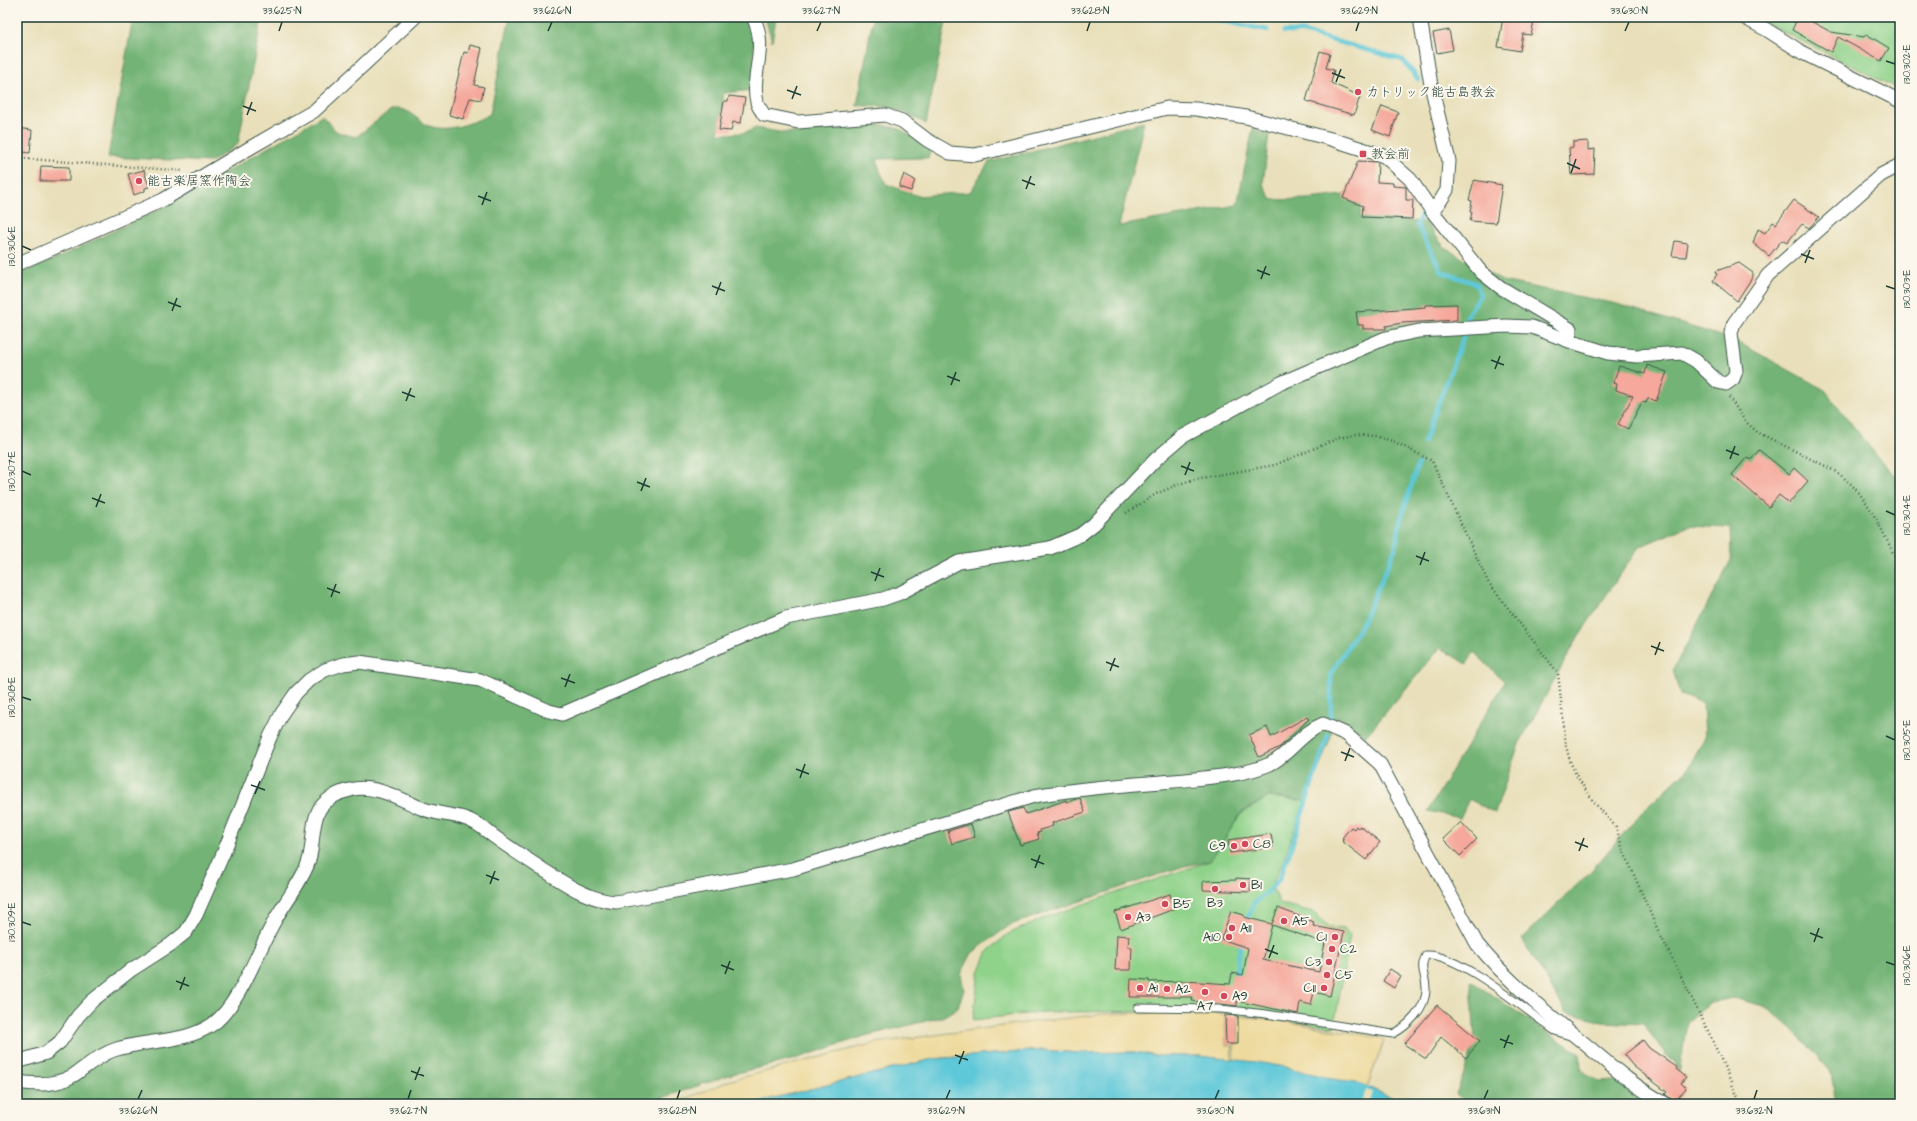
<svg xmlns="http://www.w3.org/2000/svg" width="1917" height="1121" viewBox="0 0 1917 1121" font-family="'Architects Daughter','Klee One',sans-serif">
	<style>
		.green { fill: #8fd28a; stroke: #57885f }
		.forest { fill: #73b476; stroke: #497855 }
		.sand { fill: #eeda9e; stroke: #868c69 }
		.water { fill: #5ec8d8; stroke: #3e8286 }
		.pier { fill: #e9e0bb }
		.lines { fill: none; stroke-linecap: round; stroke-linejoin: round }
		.stream { stroke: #5ec8d8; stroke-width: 4.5 }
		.building { fill: #f5a89b; fill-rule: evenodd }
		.service-casing { stroke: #3d5548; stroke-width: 9 }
		.minor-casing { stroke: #3d5548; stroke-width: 15 }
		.path { stroke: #3d5548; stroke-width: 2.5; stroke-dasharray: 1 3; stroke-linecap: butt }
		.service { stroke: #fff; stroke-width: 7 }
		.minor { stroke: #fff; stroke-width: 13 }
		.ticks { fill: none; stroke: #1f3d34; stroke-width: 1.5 }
		.poi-dot { fill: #d1495b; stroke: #fbf7ec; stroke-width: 1.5 }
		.labels { text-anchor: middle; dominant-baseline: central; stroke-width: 4; stroke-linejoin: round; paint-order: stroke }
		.poi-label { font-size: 13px; fill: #1f3d34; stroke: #fbf7ec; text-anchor: start }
		.neatline { fill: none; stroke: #1f3d34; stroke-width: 1.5 }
		.ticks-label { font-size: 10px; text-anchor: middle; fill: #1f3d34 }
	</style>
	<rect width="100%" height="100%" fill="#fbf7ec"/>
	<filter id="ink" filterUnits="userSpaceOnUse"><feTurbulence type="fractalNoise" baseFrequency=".025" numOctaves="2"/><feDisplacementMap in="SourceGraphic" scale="8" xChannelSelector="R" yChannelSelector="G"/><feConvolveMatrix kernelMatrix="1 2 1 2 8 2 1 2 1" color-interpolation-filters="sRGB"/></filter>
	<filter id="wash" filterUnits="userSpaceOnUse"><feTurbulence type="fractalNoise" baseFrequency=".012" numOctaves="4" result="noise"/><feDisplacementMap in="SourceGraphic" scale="16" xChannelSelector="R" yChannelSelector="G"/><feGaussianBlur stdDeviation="0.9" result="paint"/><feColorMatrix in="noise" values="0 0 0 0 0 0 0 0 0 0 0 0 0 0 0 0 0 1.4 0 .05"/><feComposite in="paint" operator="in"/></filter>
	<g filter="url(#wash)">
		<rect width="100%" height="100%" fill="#e9e0bb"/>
		<path class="green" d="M1754,17H1900V90Z
			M1269,797L1305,801L1282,864L1271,886L1281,904L1314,912L1329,927L1344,929L1350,935L1334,1027L1236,1013L1207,1011L1043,1012L973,1020L979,972L988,951L1008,934L1049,916L1210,861L1241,814Z"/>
		<path class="forest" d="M133,17H262L238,144L211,162L108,157Z
			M510,17H747L754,28V90L724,93L718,134L745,133L755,128L785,133L884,125L900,129L931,148L928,158L877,159L880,171L886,184L918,196L970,192L989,162L1144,122L1119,226L1237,205L1253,128L1269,134L1263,184L1272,200L1308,199L1362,193L1360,218L1425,222L1445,248L1502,281L1617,304L1734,340L1825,390L1879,459L1900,481V1104H1836L1831,1072L1798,1034L1764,1006L1733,998L1709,1003L1687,1022L1679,1075L1675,1062L1668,1057L1643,1024L1602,1022L1566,1012L1522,939L1591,871L1643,811L1687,770L1705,737L1703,703L1680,695L1673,670L1731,560L1730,528L1688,526L1639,547L1578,637L1519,744L1495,813L1469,799L1460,818L1428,811L1505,682L1474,652L1467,664L1440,648L1366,736L1338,717L1319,768L1305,801L1269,796L1241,813L1210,861L1184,866L1010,925L972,953L961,974L964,990L957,1009L942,1017L865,1036L792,1060L732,1074L645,1104H17V275L58,258L178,200L322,116L337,132L356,137L391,110C406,105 414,118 427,125C445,134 474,123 490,114Z
			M765,17H776L772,41Z
			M873,17H947L926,124C900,109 888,105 857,106Z
			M1471,981L1580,1054L1581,1070L1598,1082L1619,1081L1650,1104H1469L1456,1094L1475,1043Z"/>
		<path class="sand" d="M1171,1012C1188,1012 1209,1009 1225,1016L1226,1045H1232L1233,1061L1199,1056H1158L1134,1052L1078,1053L1043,1050L933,1059L750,1104H672L732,1080L875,1043L1032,1022L1105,1014Z
			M1238,1016L1278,1020L1382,1038L1384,1041L1367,1087C1354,1082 1343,1082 1330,1079C1297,1071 1270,1063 1235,1061L1234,1044H1239Z"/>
		<path class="water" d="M1043,1050L1078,1053L1134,1052L1158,1056H1199L1256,1062L1286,1067L1332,1079L1356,1082L1407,1104H750L933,1059Z"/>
		<path class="pier" d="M1366,1090L1372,1092L1368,1104H1361Z"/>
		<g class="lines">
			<path class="stream" d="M1201,17L1268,30
				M1284,32H1303L1403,60L1419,80
				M1421,215L1417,225L1442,272L1477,284L1480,295L1467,316L1465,322
				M1424,442L1464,335
				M1331,719V674L1363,622L1395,549L1401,519L1418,464
				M1246,923L1253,904L1269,891L1279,879L1290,851L1328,735
				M1235,980L1241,940"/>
		</g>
		<g id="blocks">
			<path class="building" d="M1503,17H1535L1531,35L1523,34L1520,51L1498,47Z
				M1798,17H1803L1831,32L1864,37L1866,34L1889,48L1881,61L1838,37L1831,52L1792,30Z
				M1449,30L1453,50L1437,53L1433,33Z
				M470,45L482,48L474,85L484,87L481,100L470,98L463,119L449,115L464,52L468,53Z
				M1320,51L1330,54L1326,68L1334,70L1331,83L1360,96L1354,115L1306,101Z
				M729,96L745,98L741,123L733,122L731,131L719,130L724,101H728Z
				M1382,106L1398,112L1390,137L1372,130Z
				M17,128L32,130L30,153L17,151Z
				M1588,141V150L1595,149L1594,174L1571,175L1569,148L1573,147V142Z
				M1358,161L1378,162L1377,182L1393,183V186L1406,187V200H1413L1412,219L1362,217L1363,206L1343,198Z
				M41,166L69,167V181H40Z
				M144,170L149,187L145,188V191L134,195L128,174Z
				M904,174L915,180L911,191L899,187Z
				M1474,180L1502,185L1496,223L1470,221L1472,212H1470L1472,201L1469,200Z
				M1794,200L1819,217L1809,228L1802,224L1787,243L1782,240L1769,256L1753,243L1758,229L1765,233L1773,222L1776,224Z
				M1675,241L1688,243L1686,257L1672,256Z
				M1739,263L1753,273V276L1737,301L1713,281L1717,274L1716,271Z
				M1457,304V320L1402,323L1386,326V329H1363V325H1358L1356,312L1414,308L1425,307V305Z
				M1647,365L1667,372L1656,401L1648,398L1646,403L1642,402L1628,429L1618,424L1633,396L1616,390L1617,384L1613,383L1619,366L1645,374Z
				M1759,450L1789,474L1794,468L1808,481L1789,503L1779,495L1769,507L1732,475L1747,457L1751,460Z
				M1307,717L1309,719L1280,747L1259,757L1249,735L1267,727L1271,737Z
				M1080,798L1085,812L1052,823L1053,826L1040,830L1041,832L1037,833L1039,839L1020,845L1008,812L1023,808L1026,814L1066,800V802Z
				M1461,822L1477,839L1460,856L1443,839Z
				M971,824L975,837L952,844L948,831Z
				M1356,826L1358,828L1360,826L1380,842L1366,860L1342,841L1344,839L1342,838L1351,827L1354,829Z
				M1271,834L1273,847L1230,853L1228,840Z
				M1236,878L1251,879L1250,892L1203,890V881L1236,880Z
				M1170,894L1174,909L1121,929L1115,912Z
				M1278,908L1314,922L1313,926L1344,932L1330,996L1314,992L1311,1005L1300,1002L1298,1014L1237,1001V1006L1192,1001L1193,997H1130L1131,979L1149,980V982L1185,981L1230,984L1232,973L1243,975L1248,948L1221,939L1231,911L1244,915V917L1272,924ZM1272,925L1325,943L1319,972L1263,960Z
				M1117,935L1129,936L1128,947H1132L1131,970H1115Z
				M1390,969L1401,976L1394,988L1383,981Z
				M1437,1005L1480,1041L1466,1058L1441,1037L1426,1059L1404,1044Z
				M1225,1015L1238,1016V1044H1226Z
				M1643,1040L1649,1048L1677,1067L1676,1069L1686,1077L1681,1083L1686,1088L1675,1102L1665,1094L1667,1092L1633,1066L1624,1055Z"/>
		</g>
	</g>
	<g filter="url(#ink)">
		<use href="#blocks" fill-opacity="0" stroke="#3d5548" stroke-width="1"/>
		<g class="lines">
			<defs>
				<path id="service" d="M1138,1008L1221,1009L1266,1014L1393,1034C1408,1026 1425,1009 1426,991C1427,975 1418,970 1426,955C1457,952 1528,1012 1555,1031L1570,1036"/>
				<path id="minor" d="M753,17C769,48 750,73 757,102C758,107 762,111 764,115L798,122L885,115L902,121L927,140L950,153L975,155L1167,108L1196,109L1246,117L1331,139L1384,156L1410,179L1432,211L1481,272L1500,287L1570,329L1569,341
					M1743,17L1767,30L1803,53L1900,101
					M1421,24L1431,85L1449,161L1447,190L1441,200L1432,211
					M17,264L163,200L248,149L314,111L415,17
					M17,1062L46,1053L60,1042L78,1016L92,1001L131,970L170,945L186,932L196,915L223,854L270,737L282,713L296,693L309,680L325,670L343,664L359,662L480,680L549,711L562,714L786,618L883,599L900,593L959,562L1050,548L1080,535L1094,524L1156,459L1182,437L1281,383L1386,338L1419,331L1506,326L1532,327L1569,341L1608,353L1637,356L1682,353L1696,361L1718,382L1726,384L1733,379L1736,371L1731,333L1734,323L1768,275L1881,175L1900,165
					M17,1082C36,1085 57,1086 74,1075C87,1066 99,1055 114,1050C145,1039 185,1044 213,1024C240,1004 258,950 275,920C285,902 299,885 307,866C315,848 310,824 320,808C327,799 339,792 350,790C373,783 400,799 421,808C439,816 460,813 477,824C484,828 490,834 496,838C511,849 527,859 542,869C566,884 587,900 616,902L793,869L1034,796C1081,788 1127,785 1174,781C1203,778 1243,776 1270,764C1290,754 1302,732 1323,724L1346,734L1380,764L1477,944C1508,982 1547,1013 1585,1044C1611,1066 1636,1088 1666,1104"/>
			</defs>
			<use href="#service" class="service-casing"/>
			<use href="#minor" class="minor-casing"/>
			<path class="path" d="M17,158L184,171
				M1729,397L1745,421L1757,432L1831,469C1867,489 1882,532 1900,567
				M1126,513L1156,494L1179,484L1195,479L1275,465L1339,438L1355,435L1375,436L1395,442L1432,461L1488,582L1558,673L1566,746L1570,761L1576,775L1593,801L1616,827L1622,847L1655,924L1709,1033L1741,1104"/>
			<use href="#service" class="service"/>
			<use href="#minor" class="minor"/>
		</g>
	</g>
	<path class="ticks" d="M279,31L282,22M548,31L552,22M817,31L821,22M1087,31L1090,22M1356,31L1359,22M1625,31L1629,22M1886,61L1895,64M1332,73L1345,78M1336,82L1341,69M787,90L801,95M792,99L797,86M243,106L256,111M247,115L252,102M1567,163L1580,169M1571,173L1576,159M1022,180L1035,185M1026,189L1031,176M478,196L491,201M482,205L487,192M22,246L31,250M1801,254L1814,259M1805,263L1810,250M1257,270L1270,275M1261,279L1266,266M712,286L725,291M1886,286L1895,289M716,295L721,282M168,302L181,307M172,311L177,298M1491,360L1504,365M1495,369L1500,356M947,376L960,381M951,385L956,372M402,392L415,397M406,401L411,388M1726,450L1739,455M1730,459L1735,446M1181,466L1194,471M22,471L31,475M1185,475L1190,462M637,482L650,487M641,491L646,478M92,498L105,503M96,507L101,494M1886,511L1895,515M1416,556L1429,561M1420,565L1425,552M871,572L884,577M875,581L880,568M327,588L340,593M331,597L336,584M1651,646L1664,651M1655,655L1660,642M1106,662L1119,667M1110,671L1115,658M561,678L575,683M565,687L570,674M22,697L31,700M1886,736L1895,740M1341,752L1354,757M1345,761L1350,748M796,769L809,774M800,778L805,764M251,785L265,790M255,794L260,781M1575,842L1588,847M1579,851L1584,838M1031,859L1044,864M1035,868L1040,855M486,875L499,880M490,884L495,871M22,922L31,925M1810,933L1823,938M1814,942L1819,928M1265,949L1278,954M1269,958L1274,945M1886,962L1895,965M721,965L734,970M725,974L730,961M176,981L189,986M180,990L185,977M1500,1039L1513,1044M1504,1048L1509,1035M955,1055L968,1060M959,1064L964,1051M411,1071L424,1076M415,1080L420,1067M138,1099L142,1090M408,1099L411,1090M677,1099L680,1090M946,1099L950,1090M1215,1099L1219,1090M1484,1099L1488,1090M1754,1099L1757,1090"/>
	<g class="poi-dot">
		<circle cx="1358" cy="92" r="4"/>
		<rect x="1359" y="150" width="8" height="8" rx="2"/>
		<circle cx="139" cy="181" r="4"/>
		<circle cx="1245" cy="844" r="4"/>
		<circle cx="1234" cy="846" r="4"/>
		<circle cx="1243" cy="885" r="4"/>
		<circle cx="1215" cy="889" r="4"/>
		<circle cx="1165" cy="904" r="4"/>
		<circle cx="1128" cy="917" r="4"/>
		<circle cx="1284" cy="921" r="4"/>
		<circle cx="1232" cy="928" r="4"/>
		<circle cx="1229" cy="937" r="4"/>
		<circle cx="1335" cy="937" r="4"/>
		<circle cx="1332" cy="949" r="4"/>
		<circle cx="1329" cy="962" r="4"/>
		<circle cx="1327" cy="975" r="4"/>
		<circle cx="1140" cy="988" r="4"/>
		<circle cx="1324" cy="988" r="4"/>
		<circle cx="1167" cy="989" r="4"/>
		<circle cx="1205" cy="992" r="4"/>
		<circle cx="1224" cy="996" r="4"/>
	</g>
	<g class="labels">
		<g class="poi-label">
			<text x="1366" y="92">カトリック能古島教会</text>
			<text x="1371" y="154">教会前</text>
			<text x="147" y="181">能古楽居窯作陶会</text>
			<text x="1253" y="844">C8</text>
			<text x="1226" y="846" text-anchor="end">C9</text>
			<text x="1251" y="885">B1</text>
			<text x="1215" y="903" text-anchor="middle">B3</text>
			<text x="1173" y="904">B5</text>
			<text x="1136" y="917">A3</text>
			<text x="1292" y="921">A5</text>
			<text x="1240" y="928">A11</text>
			<text x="1221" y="937" text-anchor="end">A10</text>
			<text x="1327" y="937" text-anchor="end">C1</text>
			<text x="1340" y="949">C2</text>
			<text x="1321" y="962" text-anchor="end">C3</text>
			<text x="1335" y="975">C5</text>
			<text x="1148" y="988">A1</text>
			<text x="1316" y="988" text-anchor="end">C11</text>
			<text x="1175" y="989">A2</text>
			<text x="1232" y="996">A9</text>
			<text x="1205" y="1006" text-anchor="middle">A7</text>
		</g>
	</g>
	<rect width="1917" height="1121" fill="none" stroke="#fbf7ec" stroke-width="44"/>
	<rect x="22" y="22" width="1873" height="1077" class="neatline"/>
	<g class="ticks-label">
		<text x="282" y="14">33.625°N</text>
		<text x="552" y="14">33.626°N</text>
		<text x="821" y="14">33.627°N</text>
		<text x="1090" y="14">33.628°N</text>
		<text x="1359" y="14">33.629°N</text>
		<text x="1629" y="14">33.630°N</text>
		<text transform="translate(1906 64) rotate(-90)" y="4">130.302°E</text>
		<text transform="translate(11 246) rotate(-90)" y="4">130.306°E</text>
		<text transform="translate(1906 289) rotate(-90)" y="4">130.303°E</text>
		<text transform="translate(11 471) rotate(-90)" y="4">130.307°E</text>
		<text transform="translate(1906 515) rotate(-90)" y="4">130.304°E</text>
		<text transform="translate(11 697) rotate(-90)" y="4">130.308°E</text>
		<text transform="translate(1906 740) rotate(-90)" y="4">130.305°E</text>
		<text transform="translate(11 922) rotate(-90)" y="4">130.309°E</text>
		<text transform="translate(1906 965) rotate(-90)" y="4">130.306°E</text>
		<text x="138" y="1114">33.626°N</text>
		<text x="408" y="1114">33.627°N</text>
		<text x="677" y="1114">33.628°N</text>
		<text x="946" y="1114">33.629°N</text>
		<text x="1215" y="1114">33.630°N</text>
		<text x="1484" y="1114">33.631°N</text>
		<text x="1754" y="1114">33.632°N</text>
	</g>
</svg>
